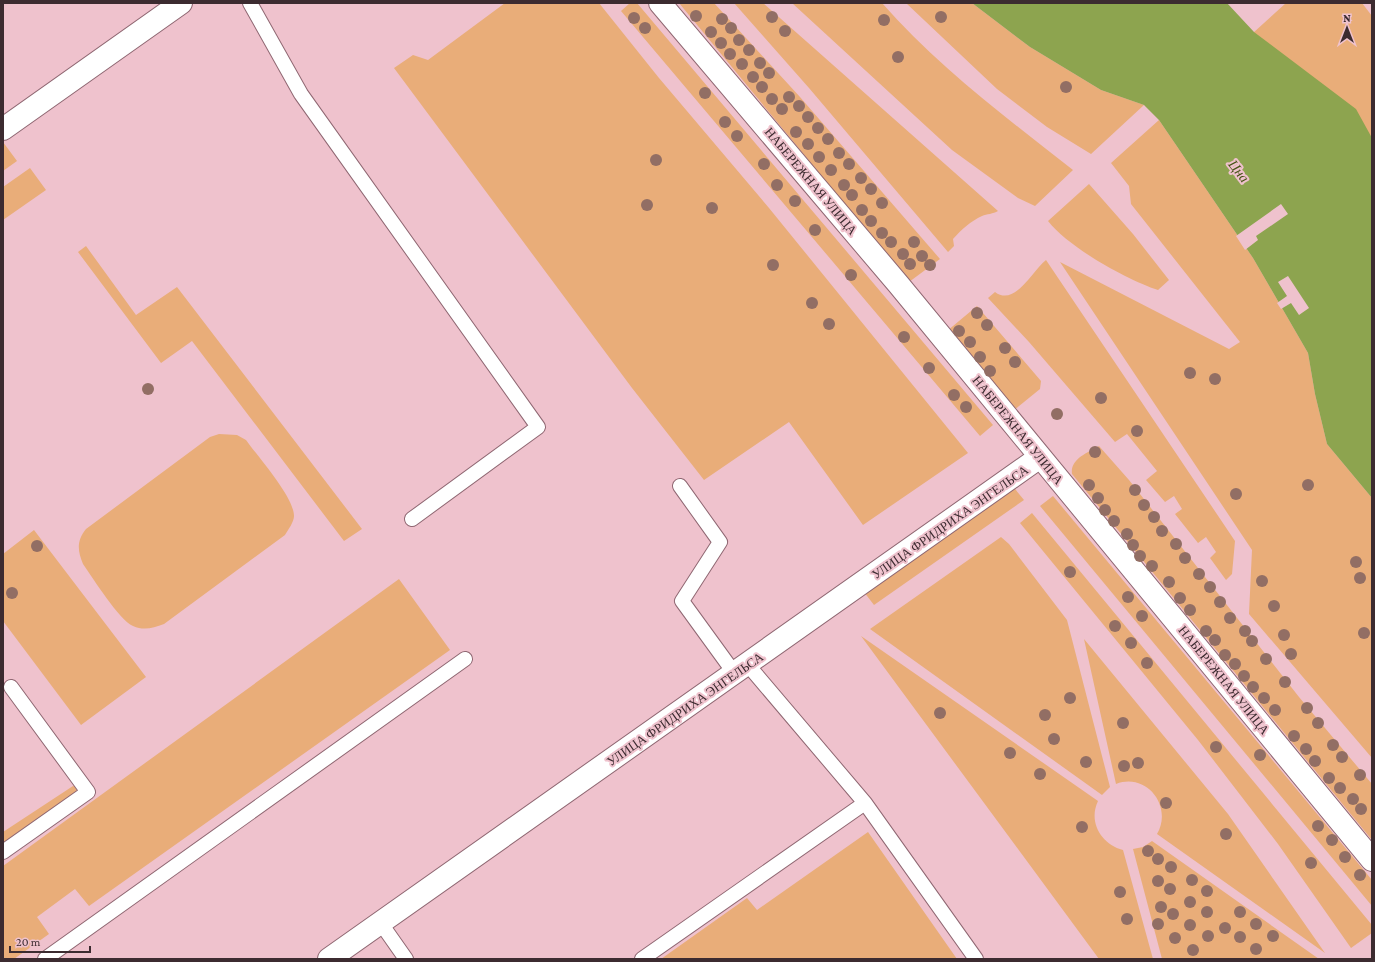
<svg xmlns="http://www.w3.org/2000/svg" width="1375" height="962" viewBox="0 0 1375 962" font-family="'Crimson Pro',serif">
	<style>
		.green { fill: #e9ad79 }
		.water { fill: #8da44f }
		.pier { fill: #efc2cd }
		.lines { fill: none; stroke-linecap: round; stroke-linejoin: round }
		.lane-casing { stroke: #8f6772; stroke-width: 16 }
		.street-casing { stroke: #8f6772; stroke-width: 24 }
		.lane { stroke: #fff; stroke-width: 14 }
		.street { stroke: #fff; stroke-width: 22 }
		.tree { fill: #926e64 }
		.labels { text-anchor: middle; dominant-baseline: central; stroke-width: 4; stroke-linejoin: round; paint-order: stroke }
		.street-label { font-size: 13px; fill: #3c2b30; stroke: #efc2cd }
		.water-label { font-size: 14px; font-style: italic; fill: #455315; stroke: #efc2cd }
	</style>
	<rect width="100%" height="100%" fill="#efc2cd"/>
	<path class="green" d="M505,3H599L659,78L769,208L968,453L863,525L789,422L704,480L632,388L394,68L413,55L428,60Z
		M630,3H637L993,425L980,436L621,11Z
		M679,3H714L800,97L940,259L909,282Z
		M734,3H763L998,211C993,214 987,214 982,216C971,221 961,230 953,239L954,246L948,252L809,88Z
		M792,3H882C938,67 1007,118 1073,170L1035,206L1018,198L952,150Z
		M906,3H972L1030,47L1101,90L1144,105L1091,154L1047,127L997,89Z
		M1286,3H1362L1372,16V144L1221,62Z
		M1159,120L1253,258L1308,353L1315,394L1327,444L1372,498V758L1249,614L1252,550L1060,262L1229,349L1240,342L1131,204L1129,186L1111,163Z
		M3,142L17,161L3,171Z
		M30,168L46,190L3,220V187Z
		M1089,184L1133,234L1169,280L1158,290C1127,280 1068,247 1048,221Z
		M86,246L136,315L177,287L362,529L344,541L192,341L161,363L78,252Z
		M1046,260L1235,541L1232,574L1226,580L1210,558L1216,552L1206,537L1198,543L1175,514L1182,509L1174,496L1165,502L1146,480L1157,471L1127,434L1115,442L1029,342L988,298L995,292C1015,307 1032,271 1046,260Z
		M977,306L1041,381L1040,389L1013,411L947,331Z
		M219,434L237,435L246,440C258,457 294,497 294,516C294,522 288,530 285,535L164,624C153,628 144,631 133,626C119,620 93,578 83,564C77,550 77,540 86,529L210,437Z
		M1099,446L1129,480L1299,697L1372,784V840L1072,474C1070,459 1087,453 1099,446Z
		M1011,484L1024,500L874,605L864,592Z
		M1053,496L1372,880V906L1040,506Z
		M1032,513L1372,925V933L1351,948L1278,844L1198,740L1020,523Z
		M34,530L146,677L81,725L3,621V554Z
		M1001,537L1009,544L1067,620L1110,787L1102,795L870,629Z
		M399,579L450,650L89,906L75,889L37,917L49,934L14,959H3V866Z
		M861,636L1098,801C1088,822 1101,844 1123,850L1153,959H1099Z
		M1084,639L1228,814L1325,953L1157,834C1173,807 1147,772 1116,784Z
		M73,786L77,787L76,793L3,849V832Z
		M868,832L957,959H661L747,898L757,910Z
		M1152,841L1319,959H1162L1133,849L1143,847Z"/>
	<path class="water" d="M972,3H1227L1254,32L1356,109L1372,138V498L1327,444L1315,394L1308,353L1253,258L1159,120L1144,105L1101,90L1030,47Z"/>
	<path class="pier" d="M1281,204L1288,214L1256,236L1258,240L1245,250L1236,236Z
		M1288,276L1309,308L1299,315L1291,303L1281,309L1277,303L1287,296L1278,282Z"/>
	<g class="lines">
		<defs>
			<path id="lane" d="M250,3L301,94L538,427L412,519
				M680,486L720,542L682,601L735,674
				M748,665L865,803L976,959
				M3,852L88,792L11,687
				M380,922L406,959
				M45,959L465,659
				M642,959L865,803"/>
			<path id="street" d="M660,3L899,285L1372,860
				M3,129L181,3
				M329,959L1040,457"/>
		</defs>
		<use href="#lane" class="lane-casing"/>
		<use href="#street" class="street-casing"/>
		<use href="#lane" class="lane"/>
		<use href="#street" class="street"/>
	</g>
	<g class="tree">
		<circle cx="696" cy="16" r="6"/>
		<circle cx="772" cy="17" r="6"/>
		<circle cx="941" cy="17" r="6"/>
		<circle cx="634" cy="18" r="6"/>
		<circle cx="722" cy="19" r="6"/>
		<circle cx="884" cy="20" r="6"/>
		<circle cx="645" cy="28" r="6"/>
		<circle cx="731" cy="28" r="6"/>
		<circle cx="785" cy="31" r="6"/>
		<circle cx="711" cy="32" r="6"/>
		<circle cx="739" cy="40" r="6"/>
		<circle cx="721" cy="43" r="6"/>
		<circle cx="749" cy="50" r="6"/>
		<circle cx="730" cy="54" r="6"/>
		<circle cx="898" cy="57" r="6"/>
		<circle cx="760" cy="63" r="6"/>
		<circle cx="742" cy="64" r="6"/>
		<circle cx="769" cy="73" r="6"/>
		<circle cx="753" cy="77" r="6"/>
		<circle cx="762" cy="87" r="6"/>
		<circle cx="1066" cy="87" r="6"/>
		<circle cx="705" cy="93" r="6"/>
		<circle cx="789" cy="97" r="6"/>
		<circle cx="772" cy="99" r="6"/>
		<circle cx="799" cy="106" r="6"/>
		<circle cx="782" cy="109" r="6"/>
		<circle cx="808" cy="117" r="6"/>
		<circle cx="725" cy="122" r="6"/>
		<circle cx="818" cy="128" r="6"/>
		<circle cx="796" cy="132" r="6"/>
		<circle cx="737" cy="136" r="6"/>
		<circle cx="828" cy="139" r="6"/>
		<circle cx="808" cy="144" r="6"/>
		<circle cx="839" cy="153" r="6"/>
		<circle cx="819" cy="157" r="6"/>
		<circle cx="656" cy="160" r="6"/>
		<circle cx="764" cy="164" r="6"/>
		<circle cx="849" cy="164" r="6"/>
		<circle cx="831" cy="170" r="6"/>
		<circle cx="861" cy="178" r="6"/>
		<circle cx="777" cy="185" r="6"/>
		<circle cx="844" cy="185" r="6"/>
		<circle cx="871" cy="189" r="6"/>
		<circle cx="852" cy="195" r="6"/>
		<circle cx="795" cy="201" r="6"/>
		<circle cx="882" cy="203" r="6"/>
		<circle cx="647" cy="205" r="6"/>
		<circle cx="712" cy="208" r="6"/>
		<circle cx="862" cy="210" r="6"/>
		<circle cx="871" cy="221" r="6"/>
		<circle cx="815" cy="230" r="6"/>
		<circle cx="882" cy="233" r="6"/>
		<circle cx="891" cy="242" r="6"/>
		<circle cx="914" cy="242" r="6"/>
		<circle cx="903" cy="254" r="6"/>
		<circle cx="922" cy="256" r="6"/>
		<circle cx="910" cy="264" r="6"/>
		<circle cx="773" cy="265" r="6"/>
		<circle cx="930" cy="265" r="6"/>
		<circle cx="851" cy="275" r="6"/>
		<circle cx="812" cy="303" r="6"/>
		<circle cx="977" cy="313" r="6"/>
		<circle cx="829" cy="324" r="6"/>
		<circle cx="987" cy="325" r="6"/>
		<circle cx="959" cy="331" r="6"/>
		<circle cx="904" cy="337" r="6"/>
		<circle cx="970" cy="342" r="6"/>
		<circle cx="1005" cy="348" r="6"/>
		<circle cx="980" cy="357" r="6"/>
		<circle cx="1015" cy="362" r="6"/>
		<circle cx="929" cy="368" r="6"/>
		<circle cx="990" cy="371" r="6"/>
		<circle cx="1190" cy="373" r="6"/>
		<circle cx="1215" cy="379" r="6"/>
		<circle cx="148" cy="389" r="6"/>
		<circle cx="954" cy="395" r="6"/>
		<circle cx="1101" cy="398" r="6"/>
		<circle cx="966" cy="407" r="6"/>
		<circle cx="1057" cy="414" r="6"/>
		<circle cx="1137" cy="431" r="6"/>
		<circle cx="1095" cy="452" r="6"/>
		<circle cx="1089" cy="485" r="6"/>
		<circle cx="1308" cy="485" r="6"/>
		<circle cx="1135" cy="490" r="6"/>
		<circle cx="1236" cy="494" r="6"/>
		<circle cx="1098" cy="498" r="6"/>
		<circle cx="1144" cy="505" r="6"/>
		<circle cx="1105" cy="510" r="6"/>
		<circle cx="1154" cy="517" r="6"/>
		<circle cx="1114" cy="521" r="6"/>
		<circle cx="1162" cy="531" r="6"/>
		<circle cx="1127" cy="534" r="6"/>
		<circle cx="1176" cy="544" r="6"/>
		<circle cx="1133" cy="545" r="6"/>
		<circle cx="37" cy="546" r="6"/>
		<circle cx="1140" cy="556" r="6"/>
		<circle cx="1185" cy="558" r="6"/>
		<circle cx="1356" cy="562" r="6"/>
		<circle cx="1152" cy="566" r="6"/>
		<circle cx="1070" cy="572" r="6"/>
		<circle cx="1199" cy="574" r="6"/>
		<circle cx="1360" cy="578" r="6"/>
		<circle cx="1262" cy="581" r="6"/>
		<circle cx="1169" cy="582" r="6"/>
		<circle cx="1210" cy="587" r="6"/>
		<circle cx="12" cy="593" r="6"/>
		<circle cx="1128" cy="597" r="6"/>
		<circle cx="1180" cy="598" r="6"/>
		<circle cx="1220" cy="602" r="6"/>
		<circle cx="1274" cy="606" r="6"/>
		<circle cx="1190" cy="610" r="6"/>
		<circle cx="1142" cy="616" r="6"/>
		<circle cx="1230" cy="618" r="6"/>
		<circle cx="1115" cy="626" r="6"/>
		<circle cx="1206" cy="631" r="6"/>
		<circle cx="1245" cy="631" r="6"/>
		<circle cx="1364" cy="633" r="6"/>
		<circle cx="1284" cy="635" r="6"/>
		<circle cx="1215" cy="640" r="6"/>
		<circle cx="1252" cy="641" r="6"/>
		<circle cx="1131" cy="643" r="6"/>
		<circle cx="1291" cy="654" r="6"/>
		<circle cx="1225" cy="655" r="6"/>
		<circle cx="1266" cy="659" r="6"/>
		<circle cx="1147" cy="663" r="6"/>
		<circle cx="1235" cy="664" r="6"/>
		<circle cx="1244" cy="676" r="6"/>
		<circle cx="1285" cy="682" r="6"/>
		<circle cx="1253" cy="687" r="6"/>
		<circle cx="1070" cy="698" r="6"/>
		<circle cx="1264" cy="698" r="6"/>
		<circle cx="1307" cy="708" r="6"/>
		<circle cx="1275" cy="710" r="6"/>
		<circle cx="940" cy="713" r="6"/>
		<circle cx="1045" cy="715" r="6"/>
		<circle cx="1123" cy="723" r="6"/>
		<circle cx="1318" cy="723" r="6"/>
		<circle cx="1294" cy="736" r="6"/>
		<circle cx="1054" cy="739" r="6"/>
		<circle cx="1333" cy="745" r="6"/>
		<circle cx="1216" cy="747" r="6"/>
		<circle cx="1306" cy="749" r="6"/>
		<circle cx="1010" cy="753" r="6"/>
		<circle cx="1260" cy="755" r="6"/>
		<circle cx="1342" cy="757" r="6"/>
		<circle cx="1315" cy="761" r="6"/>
		<circle cx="1086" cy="762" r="6"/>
		<circle cx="1138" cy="763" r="6"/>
		<circle cx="1124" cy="766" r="6"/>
		<circle cx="1040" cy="774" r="6"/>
		<circle cx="1360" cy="775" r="6"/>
		<circle cx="1329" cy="778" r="6"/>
		<circle cx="1340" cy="788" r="6"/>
		<circle cx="1353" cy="799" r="6"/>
		<circle cx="1166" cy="803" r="6"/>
		<circle cx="1361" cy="809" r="6"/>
		<circle cx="1318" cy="826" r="6"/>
		<circle cx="1082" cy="827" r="6"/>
		<circle cx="1226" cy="834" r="6"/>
		<circle cx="1332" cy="840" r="6"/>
		<circle cx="1148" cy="851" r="6"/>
		<circle cx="1345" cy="857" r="6"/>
		<circle cx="1158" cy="859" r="6"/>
		<circle cx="1311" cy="863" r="6"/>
		<circle cx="1171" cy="867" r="6"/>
		<circle cx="1360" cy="875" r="6"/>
		<circle cx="1192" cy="880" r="6"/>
		<circle cx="1158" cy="881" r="6"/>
		<circle cx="1170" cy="889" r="6"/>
		<circle cx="1207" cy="891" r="6"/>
		<circle cx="1120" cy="892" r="6"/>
		<circle cx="1190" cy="902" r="6"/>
		<circle cx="1161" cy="907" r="6"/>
		<circle cx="1207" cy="912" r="6"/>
		<circle cx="1240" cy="912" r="6"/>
		<circle cx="1173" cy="914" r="6"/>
		<circle cx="1127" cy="919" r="6"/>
		<circle cx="1158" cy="924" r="6"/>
		<circle cx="1256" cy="924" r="6"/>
		<circle cx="1190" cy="925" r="6"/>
		<circle cx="1225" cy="928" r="6"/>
		<circle cx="1208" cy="936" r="6"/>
		<circle cx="1273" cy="936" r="6"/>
		<circle cx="1240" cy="937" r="6"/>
		<circle cx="1175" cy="938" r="6"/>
		<circle cx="1256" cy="949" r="6"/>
		<circle cx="1193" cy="950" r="6"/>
	</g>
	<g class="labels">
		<g class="street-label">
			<text transform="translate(811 181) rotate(50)">НАБЕРЕЖНАЯ УЛИЦА</text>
			<text transform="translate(1018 430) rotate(51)">НАБЕРЕЖНАЯ УЛИЦА</text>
			<text transform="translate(950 522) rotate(-35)">УЛИЦА ФРИДРИХА ЭНГЕЛЬСА</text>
			<text transform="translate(1224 680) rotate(51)">НАБЕРЕЖНАЯ УЛИЦА</text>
			<text transform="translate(685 709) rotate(-35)">УЛИЦА ФРИДРИХА ЭНГЕЛЬСА</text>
		</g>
		<g class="water-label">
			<text transform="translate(1239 171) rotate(52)">Цна</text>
		</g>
	</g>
	<rect width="1375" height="962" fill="none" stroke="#3c2b30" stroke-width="8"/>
	<g transform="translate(1347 28)" stroke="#efc2cd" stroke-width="3" paint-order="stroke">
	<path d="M0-3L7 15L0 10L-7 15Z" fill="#3c2b30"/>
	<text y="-6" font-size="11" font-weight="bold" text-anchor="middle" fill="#3c2b30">N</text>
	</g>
	<path d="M10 946v6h80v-6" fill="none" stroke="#3c2b30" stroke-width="2"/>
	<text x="16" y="946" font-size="12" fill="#3c2b30" stroke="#efc2cd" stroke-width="3" paint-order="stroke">20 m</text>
</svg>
